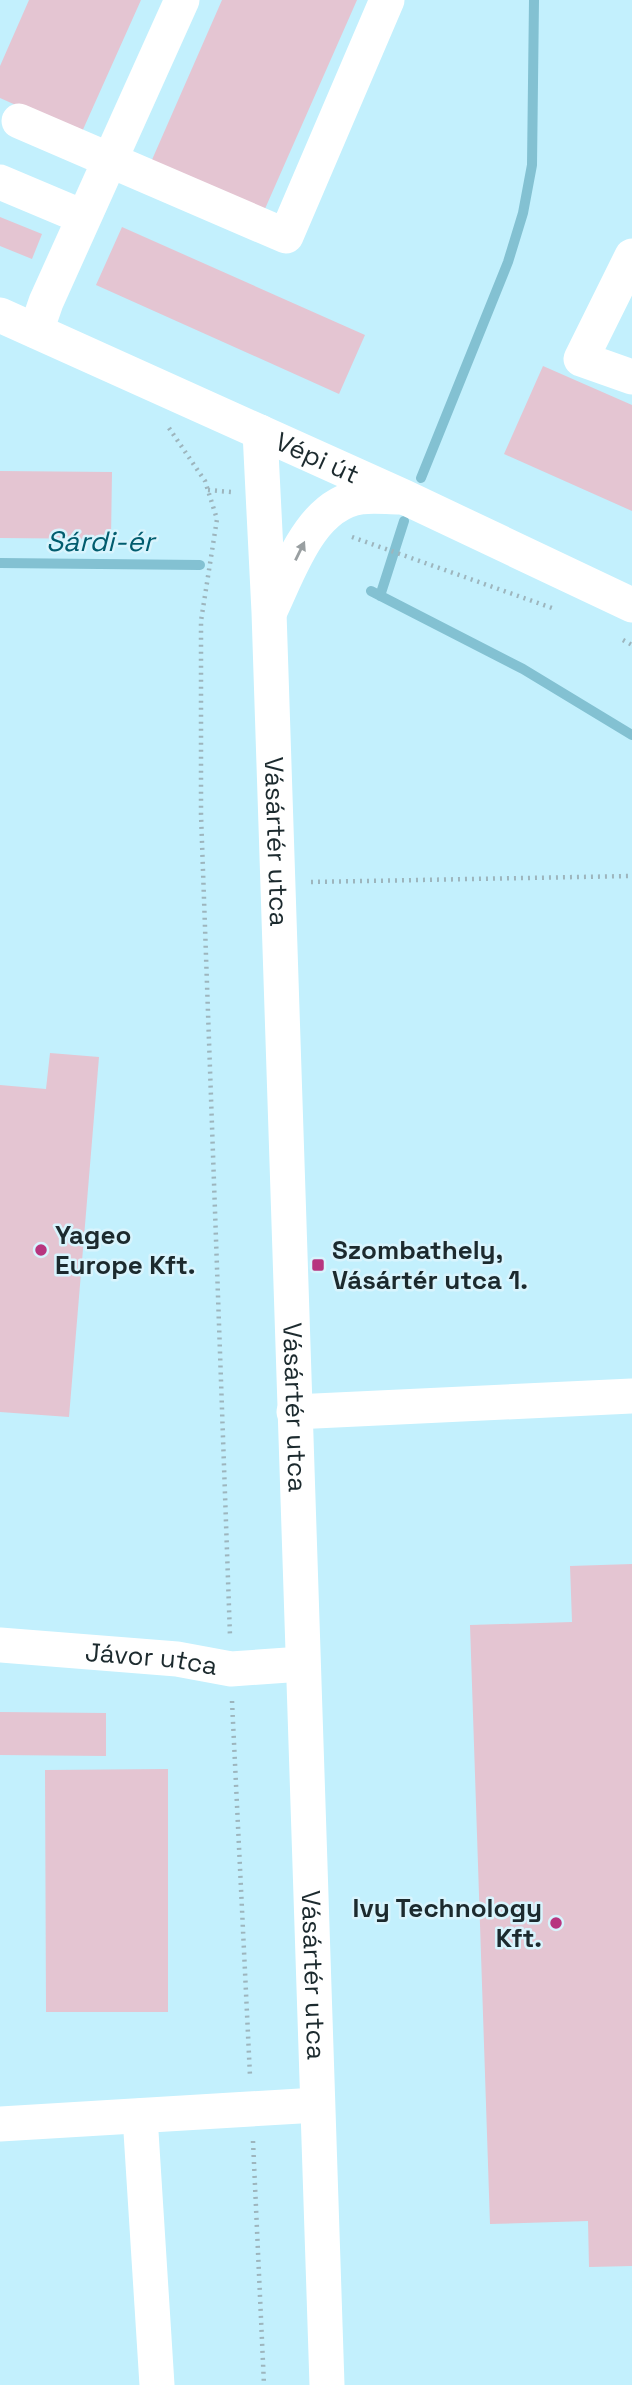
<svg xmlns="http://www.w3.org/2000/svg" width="632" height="2385" viewBox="0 0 632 2385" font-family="'Space Grotesk',sans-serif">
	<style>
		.built { fill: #c3f0fd }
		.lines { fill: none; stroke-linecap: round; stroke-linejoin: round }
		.stream { stroke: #83c1d2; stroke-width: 10 }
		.building { fill: #e4c5d2 }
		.path { stroke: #9db5bd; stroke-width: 4.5; stroke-dasharray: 2 5; stroke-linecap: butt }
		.minor { stroke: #fff; stroke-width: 35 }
		.oneway { fill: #999fa1 }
		.poi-dot { fill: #b7357f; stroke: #d8f4fd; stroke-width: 2.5 }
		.labels { text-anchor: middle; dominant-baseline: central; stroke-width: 5; stroke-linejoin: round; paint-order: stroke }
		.street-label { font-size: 26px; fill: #1c2a2e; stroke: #d8f4fd }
		.poi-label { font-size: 26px; font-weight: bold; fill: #1c2a2e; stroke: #d8f4fd; text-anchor: start }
		.water-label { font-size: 28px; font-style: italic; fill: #015c6e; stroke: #d8f4fd }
	</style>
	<rect width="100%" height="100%" fill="#d8f4fd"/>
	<path class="built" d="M0,0H632V2385H0Z"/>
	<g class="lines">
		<path class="stream" d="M421,478L508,262L523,213L532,165L534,0
			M0,563L200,565
			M371,591L523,669L632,735
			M380,596L404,521"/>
	</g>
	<path class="building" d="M29,0H141L81,134L0,98V66Z
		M222,0H357L264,211L151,162Z
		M0,217L42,234L32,259L0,246Z
		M122,227L365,335L339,394L96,285Z
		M543,366L632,405V511L504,454Z
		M0,471L112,472L111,539L0,538Z
		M50,1053L99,1057L69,1417L0,1412V1085L46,1089Z
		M632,1564V2266L589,2267L588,2221L490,2224L470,1625L572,1622L570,1566Z
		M0,1712L106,1713V1756L0,1755Z
		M168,1769V2012H46L45,1770Z"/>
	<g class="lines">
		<path class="path" d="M169,428L205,481L217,519L201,621V814L230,1636
			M208,490L231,492
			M352,537L552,608
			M623,640L632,645
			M311,882L632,876
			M232,1701L250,2076
			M253,2141L264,2385"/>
		<g class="minor">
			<path d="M19,121L286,236L387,0"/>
			<path d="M0,182L83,217"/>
			<path d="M632,256L581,359L632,377"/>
			<path id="s1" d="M0,315L404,497L632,605"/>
			<path d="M36,331L46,302L182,0"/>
			<path id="s2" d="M260,432L269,612L327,2385"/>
			<path d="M271,609C290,569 311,504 361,497C373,495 387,497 400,497"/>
			<path d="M294,1412L632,1396"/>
			<path id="s3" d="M0,1645L177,1659L231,1669L302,1664"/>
			<path d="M140,2116L157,2385"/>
			<path d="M0,2124L317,2105"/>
		</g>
	</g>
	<defs><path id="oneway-solid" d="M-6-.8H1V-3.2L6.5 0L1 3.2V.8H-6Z" transform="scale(1.75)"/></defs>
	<use class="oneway" href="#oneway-solid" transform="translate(300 551) rotate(-64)"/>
	<g class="poi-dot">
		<circle cx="41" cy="1250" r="7"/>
		<rect x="311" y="1258" width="14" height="14" rx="3.5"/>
		<circle cx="556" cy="1923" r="7"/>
	</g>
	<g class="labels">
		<g class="street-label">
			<text stroke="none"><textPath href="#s1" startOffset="348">Vépi út</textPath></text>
			<text stroke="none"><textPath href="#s2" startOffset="410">Vásártér utca</textPath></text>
			<text stroke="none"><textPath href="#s2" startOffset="976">Vásártér utca</textPath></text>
			<text stroke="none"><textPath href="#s3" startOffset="152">Jávor utca</textPath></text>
			<text stroke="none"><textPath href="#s2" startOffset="1544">Vásártér utca</textPath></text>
		</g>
		<g class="poi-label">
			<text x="55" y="1235">Yageo<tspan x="55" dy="30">Europe Kft.</tspan></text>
			<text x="332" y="1250">Szombathely,<tspan x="332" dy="30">Vásártér utca 1.</tspan></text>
			<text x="542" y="1908" text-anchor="end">Ivy Technology<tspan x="542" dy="30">Kft.</tspan></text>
		</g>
		<g class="water-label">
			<text x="100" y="541">Sárdi-ér</text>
		</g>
	</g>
</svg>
